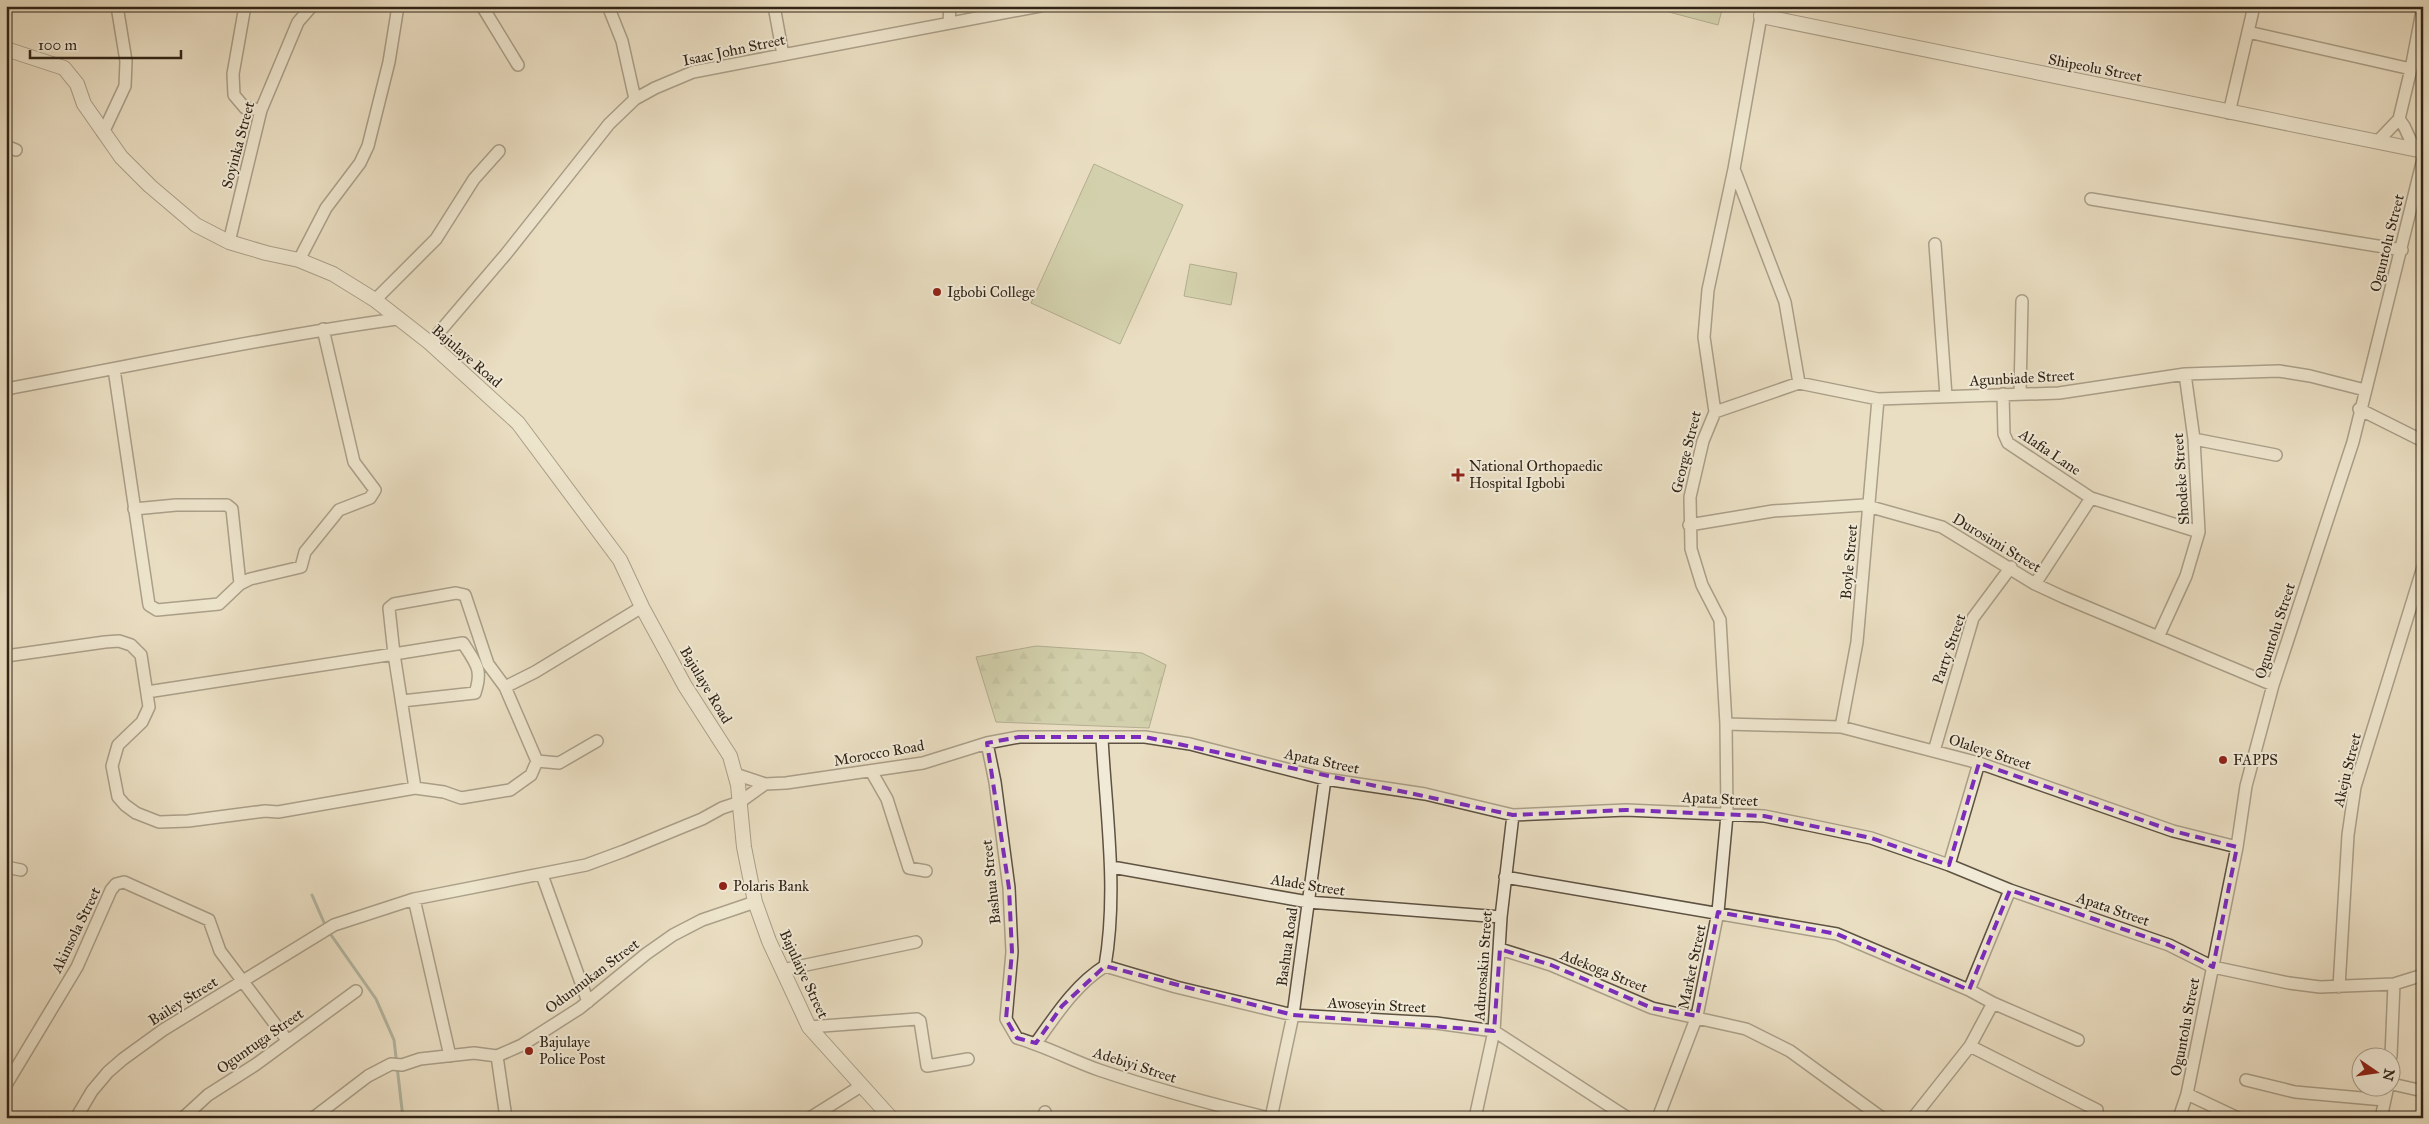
<svg xmlns="http://www.w3.org/2000/svg" width="2429" height="1124" viewBox="0 0 2429 1124" font-family="'IM FELL Great Primer',serif">
	<style>
		.forest { fill: url(#forest-firs); stroke: #747254 }
		.pitch { fill: #b8c192; stroke: #747254 }
		.lines { fill: none; stroke-linecap: round; stroke-linejoin: round }
		.stream { stroke: #6f8071; stroke-width: 3 }
		.minor-casing { stroke: #5e5242; stroke-width: 14 }
		.tertiary-casing { stroke: #5e5242; stroke-width: 16 }
		.minor { stroke: #f1ead7; stroke-width: 11 }
		.tertiary { stroke: #f1ead7; stroke-width: 14 }
		.marked { fill: none; stroke: #7b2cbf; stroke-width: 4; stroke-dasharray: 10 6; stroke-linejoin: round }
		.poi-dot { fill: #8f2418; stroke: #f1ead7; stroke-width: 2 }
		.labels { text-anchor: middle; dominant-baseline: central; stroke-width: 4; stroke-linejoin: round; paint-order: stroke }
		.street-label { font-size: 15px; fill: #302417; stroke: #f1ead7 }
		.poi-label { font-size: 15px; fill: #302417; stroke: #f1ead7; text-anchor: start }
	</style>
	<defs>
		<pattern id="forest-firs" width="22" height="20" patternUnits="userSpaceOnUse" patternTransform="scale(1.25)"><rect width="22" height="20" fill="#b8c192"/><path d="M5 1l3.5 6h-7zM16 11l3.5 6h-7z" fill="#9ea67d"/></pattern>
	</defs>
	<rect width="100%" height="100%" fill="#eadec2"/>
	<filter id="stains"><feTurbulence type="fractalNoise" baseFrequency=".004" numOctaves="4"/><feColorMatrix values="0 0 0 0 .2 0 0 0 0 .09 0 0 0 0 .02 0 0 0 .5 -.17"/></filter>
	<radialGradient id="worn" r=".72"><stop offset=".6" stop-color="#630" stop-opacity="0"/><stop offset="1" stop-color="#630" stop-opacity=".3"/></radialGradient>
	<path class="forest" d="M1036,646L1142,653L1166,665L1149,728L996,722L976,657Z"/>
	<path class="pitch" d="M1666,6H1723L1718,25L1665,11Z
		M1094,164L1183,205L1120,344L1031,303Z
		M1190,264L1237,273L1231,305L1184,296Z"/>
	<g class="lines">
		<path class="stream" d="M312,895L326,927
			M329,932L376,999L394,1040L403,1118"/>
		<defs>
			<path id="minor" d="M245,6L233,74L234,95L245,108L261,110
				M482,6L518,65
				M608,6L622,41L635,99
				M774,6L783,55
				M949,22L950,6
				M2248,32L2411,69
				M2229,113L2254,6
				M2399,119L2404,126L2415,150
				M103,133L125,86L126,61L117,6
				M2378,141L2399,119L2411,69L2423,6
				M6,146L16,150
				M1734,169L1785,302L1799,383
				M2091,199L2402,250
				M229,242L261,110L298,22L312,6
				M1935,244L1946,396
				M299,260L326,208L360,163L368,146L389,62L398,6
				M375,300L436,239L474,179L499,151
				M430,343L506,254L609,124L635,99L655,88L693,72L1040,6
				M114,369L149,605L157,610L219,604L240,584L250,579L301,567L305,552L339,510L370,498L375,490L354,462L323,329
				M6,389C137,365 266,337 397,319
				M2003,394L2004,434L2008,443L2091,498
				M2020,394L2022,301
				M2359,409L2423,441
				M1715,412L1799,383L1878,399L2059,393L2185,374L2279,371L2310,376L2365,390
				M2194,439L2276,455
				M134,509L176,505H227L232,509L240,584
				M1689,525L1773,511L1864,505L1942,527L2035,584L2063,597L2273,685
				M2035,584L2091,498L2199,532
				M2159,635L2186,576L2199,532L2194,439L2185,374
				M6,656L105,642L119,641L131,645L141,655L149,707L142,722L118,745L112,766L118,797L125,805L136,813L159,822L188,821L265,811L278,812L415,788L444,792L461,798L510,790L531,775L537,761L505,687L535,672L642,607
				M147,692L394,654L389,608L394,604L456,593L465,595L488,664L505,687
				M402,701L475,693C483,669 476,664 463,643L394,654L415,788
				M1726,724L1841,727L1979,763L2173,831L2237,847
				M1841,727L1857,642L1878,399
				M987,743L995,782L1009,888L1012,952L1006,1019L1017,1038C1045,1046 1071,1060 1099,1070C1155,1089 1211,1104 1269,1118
				M1934,751L1973,618L2011,567
				M537,761L559,763L597,741
				M871,771L887,799L909,868L926,871
				M735,774L765,784L786,783L923,763L987,743L1019,737H1145L1190,744L1325,779L1425,794L1513,815L1626,810L1764,816L1809,825L1871,838L1949,865L2010,890L2169,945L2213,967L2289,983L2320,987L2394,984L2423,975
				M1949,865L1979,763
				M6,867L21,870
				M1112,867L1308,902L1501,917
				M542,875L588,1002
				M1505,877L1837,934L1969,990L1993,1003L2078,1040
				M414,899L450,1056
				M1500,949L1551,965L1652,1008L1746,1029L1790,1051L1882,1118
				M1105,966L1176,987L1293,1015L1436,1023L1494,1031L1628,1118
				M782,970L916,942
				M2339,987L2348,835L2355,787L2423,567
				M1969,990L2010,890
				M809,1027L917,1019L920,1021L927,1066L968,1059
				M1036,1043C1056,1015 1075,985 1105,966C1118,890 1106,814 1102,738
				M1970,1046L2097,1110V1118
				M497,1056L506,1118
				M2391,1056L2394,984
				M2246,1080L2295,1092L2384,1100
				M2392,1084L2423,1091
				M6,1085L77,967L111,890L116,884L124,882L209,920L220,951L287,1040
				M2187,1094L2238,1118
				M76,1118L92,1091L108,1072L123,1059L163,1030L334,925L414,899L586,865L624,851L702,819L722,808L740,802L765,784
				M183,1118L208,1095L255,1065L356,991
				M313,1118L368,1076L391,1064L402,1065L420,1059L474,1053L497,1056L522,1045L580,1008L646,954L673,935L702,920L755,902
				M810,1118L861,1086
				M1043,1118L1045,1112
				M1271,1118L1293,1015L1325,779
				M1475,1118L1494,1031L1501,917L1513,815
				M1658,1118L1697,1016L1718,912L1727,815L1726,724L1720,620L1702,585L1691,549L1690,497L1703,441L1715,412L1704,337L1708,290L1734,169L1761,16
				M1913,1118L1970,1046L1993,1003
				M2179,1118L2187,1094L2237,847L2246,786L2273,685L2353,442L2423,159
				M2381,1118L2388,1086"/>
			<path id="tertiary" d="M1763,6L1761,16L2423,151
				M6,49L64,68L77,84L84,104L121,157L150,186L196,225L229,242L266,253L299,260L333,274L375,300L430,343L518,423L620,560L642,607L685,686L730,756L738,785L744,847L755,902L769,941L809,1027L891,1118"/>
		</defs>
		<use href="#minor" class="minor-casing"/>
		<use href="#tertiary" class="tertiary-casing"/>
		<use href="#minor" class="minor"/>
		<use href="#tertiary" class="tertiary"/>
	</g>
	<path d="M0 0H2429V1124H0ZM1019,737H1145L1513,815L1626,810L1764,816L1871,838L1949,865L1979,763L2173,831L2237,847L2213,967L2169,945L2010,890L1969,990L1837,934L1718,912L1697,1016L1652,1008L1551,965L1500,949L1494,1031L1293,1015L1105,966L1062,1006L1036,1043L1017,1038L1006,1019L1012,952L1009,888L987,743Z" fill="#eadec2" fill-opacity=".55" fill-rule="evenodd"/>
	<path class="marked" d="M1019,737H1145L1513,815L1626,810L1764,816L1871,838L1949,865L1979,763L2173,831L2237,847L2213,967L2169,945L2010,890L1969,990L1837,934L1718,912L1697,1016L1652,1008L1551,965L1500,949L1494,1031L1293,1015L1105,966L1062,1006L1036,1043L1017,1038L1006,1019L1012,952L1009,888L987,743Z"/>
	<g class="poi-dot">
		<circle cx="937" cy="292" r="5"/>
		<path d="M1455.5 467.5h5v5h5v5h-5v5h-5v-5h-5v-5h5z"/>
		<circle cx="2223" cy="760" r="5"/>
		<circle cx="723" cy="886" r="5"/>
		<circle cx="529" cy="1051" r="5"/>
	</g>
	<g class="labels">
		<g class="street-label">
			<text transform="translate(734 50) rotate(-12)">Isaac John Street</text>
			<text transform="translate(2095 68) rotate(11)">Shipeolu Street</text>
			<text transform="translate(238 145) rotate(-75)">Soyinka Street</text>
			<text transform="translate(2387 243) rotate(-76)">Oguntolu Street</text>
			<text transform="translate(467 356) rotate(41)">Bajulaye Road</text>
			<text transform="translate(2022 378) rotate(-3)">Agunbiade Street</text>
			<text transform="translate(1686 452) rotate(-76)">George Street</text>
			<text transform="translate(2050 452) rotate(34)">Alafia Lane</text>
			<text transform="translate(2181 479) rotate(-94)">Shodeke Street</text>
			<text transform="translate(1997 543) rotate(31)">Durosimi Street</text>
			<text transform="translate(1849 562) rotate(-85)">Boyle Street</text>
			<text transform="translate(2275 631) rotate(-72)">Oguntolu Street</text>
			<text transform="translate(1949 649) rotate(-71)">Party Street</text>
			<text transform="translate(706 685) rotate(59)">Bajulaye Road</text>
			<text transform="translate(1990 752) rotate(18)">Olaleye Street</text>
			<text transform="translate(879 753) rotate(-10)">Morocco Road</text>
			<text transform="translate(1322 761) rotate(12)">Apata Street</text>
			<text transform="translate(2347 770) rotate(-76)">Akeju Street</text>
			<text transform="translate(1720 799) rotate(3)">Apata Street</text>
			<text transform="translate(991 882) rotate(-96)">Bashua Street</text>
			<text transform="translate(1308 885) rotate(9)">Alade Street</text>
			<text transform="translate(2113 909) rotate(19)">Apata Street</text>
			<text transform="translate(76 930) rotate(-64)">Akinsola Street</text>
			<text transform="translate(1287 947) rotate(-82)">Bashua Road</text>
			<text transform="translate(1483 966) rotate(-86)">Adurosakin Street</text>
			<text transform="translate(1692 967) rotate(-78)">Market Street</text>
			<text transform="translate(1604 971) rotate(22)">Adekoga Street</text>
			<text transform="translate(804 974) rotate(65)">Bajulaiye Street</text>
			<text transform="translate(592 976) rotate(-37)">Odunnukan Street</text>
			<text transform="translate(183 1001) rotate(-32)">Bailey Street</text>
			<text transform="translate(1377 1005) rotate(3)">Awoseyin Street</text>
			<text transform="translate(2185 1027) rotate(-79)">Oguntolu Street</text>
			<text transform="translate(260 1041) rotate(-35)">Oguntuga Street</text>
			<text transform="translate(1135 1065) rotate(18)">Adebiyi Street</text>
		</g>
		<g class="poi-label">
			<text x="947" y="292">Igbobi College</text>
			<text x="1469" y="466">National Orthopaedic<tspan x="1469" dy="17">Hospital Igbobi</tspan></text>
			<text x="2233" y="760">FAPPS</text>
			<text x="733" y="886">Polaris Bank</text>
			<text x="539" y="1042">Bajulaye<tspan x="539" dy="17">Police Post</tspan></text>
		</g>
	</g>
	<rect width="2429" height="1124" fill="none" stroke="#eadec2" stroke-width="25"/>
	<rect x="8" y="8" width="2414" height="1109" fill="none" stroke="#302417" stroke-width="2.5"/>
	<rect x="12" y="12" width="2404" height="1099" fill="none" stroke="#302417"/>
	<g transform="translate(2376 1072) rotate(103)"><circle r="24" fill="#f1ead7" stroke="#a49b8a"/>
	<path d="M0-4L9 19L0 12L-9 19Z" fill="#8f2418"/>
	<text y="-8" font-size="14" font-weight="bold" text-anchor="middle" fill="#302417">N</text>
	</g>
	<path d="M30 50v8h151v-8" fill="none" stroke="#302417" stroke-width="2.5"/>
	<text x="38" y="50" font-size="15" fill="#302417" stroke="#f1ead7" stroke-width="4" paint-order="stroke">100 m</text>
	<rect width="100%" height="100%" filter="url(#stains)"/>
	<rect width="100%" height="100%" fill="url(#worn)"/>
</svg>
